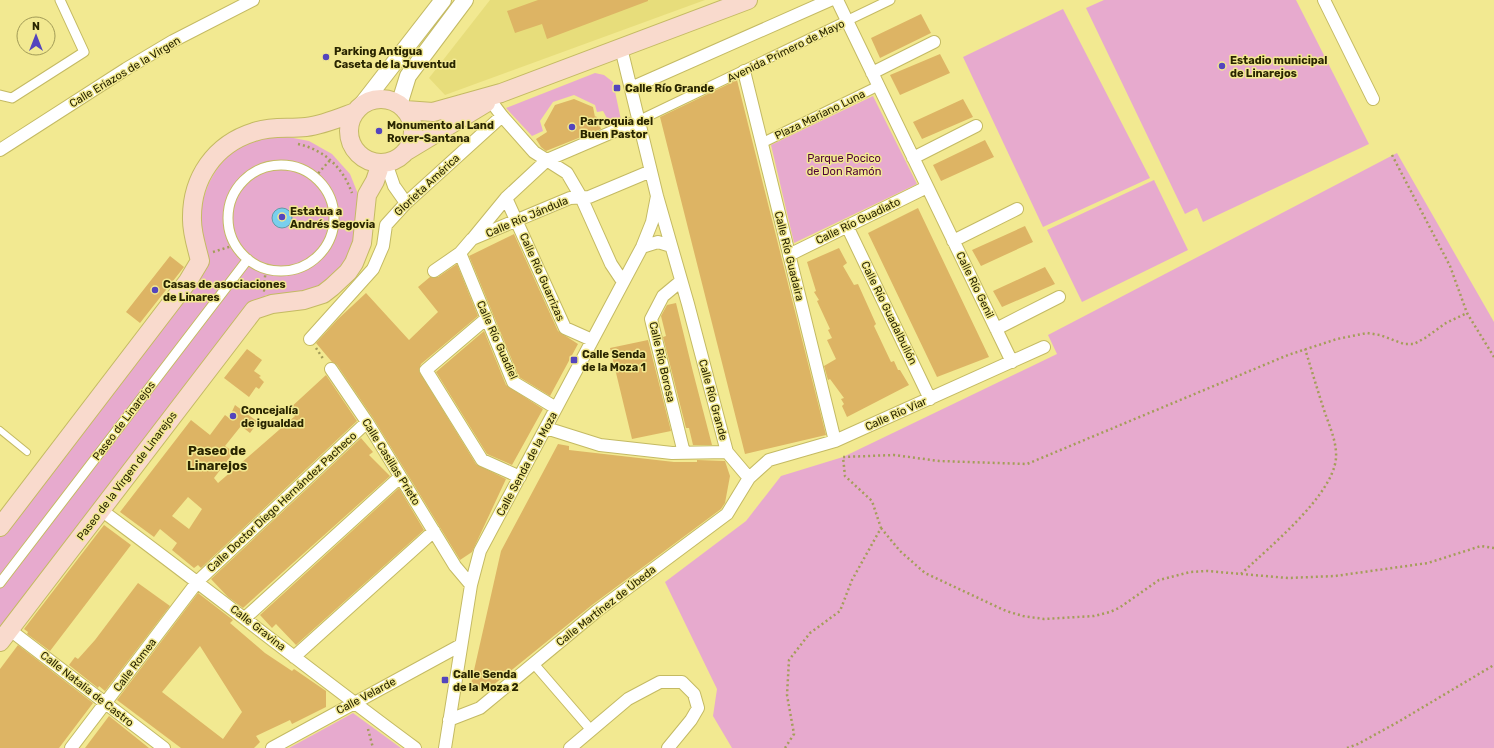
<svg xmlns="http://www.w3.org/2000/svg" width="1494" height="748" viewBox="0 0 1494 748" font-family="Rubik,sans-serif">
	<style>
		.built { fill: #e7dd7b }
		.green { fill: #e7aace }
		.water { fill: #79cfed; stroke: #619ca6 }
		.building { fill: #ddb464; fill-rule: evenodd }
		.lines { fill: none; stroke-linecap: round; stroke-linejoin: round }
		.service-casing { stroke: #c4ba63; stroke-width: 8 }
		.pedestrian-casing { stroke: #c4ba63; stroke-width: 11 }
		.minor-casing { stroke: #c4ba63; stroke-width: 14 }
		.tertiary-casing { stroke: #c4ba63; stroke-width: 18 }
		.secondary-casing { stroke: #c4ba63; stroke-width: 20 }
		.path { stroke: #a49d59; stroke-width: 2.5; stroke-dasharray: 2 3; stroke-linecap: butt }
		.service { stroke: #fff; stroke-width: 6 }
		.pedestrian { stroke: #fff; stroke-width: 9 }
		.minor { stroke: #fff; stroke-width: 12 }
		.tertiary { stroke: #fff; stroke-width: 16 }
		.secondary { stroke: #f9dacd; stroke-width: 18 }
		.poi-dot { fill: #5445bd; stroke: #f2e991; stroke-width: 1.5 }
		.labels { text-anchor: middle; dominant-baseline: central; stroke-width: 3; stroke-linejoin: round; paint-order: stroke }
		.poi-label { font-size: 11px; font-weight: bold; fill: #292500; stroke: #f2e991; text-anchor: start }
		.street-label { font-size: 11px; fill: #292500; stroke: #f2e991 }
		.park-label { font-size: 11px; fill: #4e0039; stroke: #f2e991 }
		.quarter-label { font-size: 13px; font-weight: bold; fill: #292500; stroke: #f2e991 }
	</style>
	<rect width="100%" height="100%" fill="#f2e991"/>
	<path class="built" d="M490,0H705L445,95L429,78Z"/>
	<path class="green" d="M1104,0H1296L1369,144L1203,222L1197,208L1185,214L1086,8Z
		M1063,9L1150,178L1043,227L963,57Z
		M595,73L604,75L613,82L621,120L606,127L603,123L608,120L603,111L597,112L595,105L574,95L553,102L540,121L543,131L532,136L506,108Z
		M873,96L917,184L794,243L771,145Z
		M283,136L309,141L332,154L350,174L360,199L354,250L340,272L318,288L293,296L266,295L248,310L0,634V533L208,262C207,248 201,233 201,220C201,190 217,159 245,144C257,138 271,138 283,136Z
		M1397,153L1494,322V748H732L713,716L717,689L665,582L746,521L781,476L843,457L1057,354L1048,335Z
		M1154,180L1188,250L1082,302L1047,230Z
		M353,713L401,748H289Z"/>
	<path class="water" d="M272 218a10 10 0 1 1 20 0a10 10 0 1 1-20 0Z"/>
	<path class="building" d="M538,0H648V1L547,39L542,24L515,33L507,11Z
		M921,14L931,33L880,58L871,38Z
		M940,54L950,73L900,95L890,75Z
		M737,80L826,435L745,454L660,117Z
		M574,99L593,107L595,117L596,116L601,129L546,151L541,147L536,139L547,132L544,125L555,105Z
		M963,99L973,117L922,139L913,122Z
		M985,140L994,157L941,181L933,165Z
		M918,208L989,357L937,377L868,233Z
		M1025,226L1033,242L981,266L972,250Z
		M514,234L558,331L578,344L550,396L519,377L469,256Z
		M839,248L847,263L843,266L854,285L858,284L876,324L874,326L891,362L894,361L898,370H900L909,385L847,417L842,406L844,404L841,399L844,398L830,379L828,380L824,366L836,359L827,340L832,338L828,330L830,329L817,301L819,300L814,292L816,291L807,262Z
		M170,256L184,267L140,323L126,312Z
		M457,264L478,316L421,364L419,371L476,464L506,479L472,552L460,560L373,418L337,365L332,362L316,343L338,319L366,293L409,340L438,312L418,287L430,277H438Z
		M1045,267L1055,284L1002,307L993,291Z
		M676,303L693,372L712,445H693L689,428H686L663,337L666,336L661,316L667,305Z
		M484,331L506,385L543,409L512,465L487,454L436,372Z
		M648,340L671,431L632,439L610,348Z
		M247,349L262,360L254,371L261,376L259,377L264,382L259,389L256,387L249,397L224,378Z
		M326,375L357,421L201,568L198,565L194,568L172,550L177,543L160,529L154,537L120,512L191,420L210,435L225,415L229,418L235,405L258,422L250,433L241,426L225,446L234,452L214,478L218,483L295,416L288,410ZM188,497L202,509L189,529L172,516Z
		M361,438L373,452L369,455L390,476L243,608L228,597L211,579Z
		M558,444L569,446V450L674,462H697V460L725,461L730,476L725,503L721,509L592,605L487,690L470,688L501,551Z
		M399,488L424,530L296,645L276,624L272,628L260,615Z
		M104,525L131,545L50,651L27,634L28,632L24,629Z
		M138,583L170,606L105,691L99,686L98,688L69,665L75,657L78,659L95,640Z
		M198,593L233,620L230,623L265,653L292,671L294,669L326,691V707L292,724L290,720L256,736L260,742L254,748H181L117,700ZM200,646L242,712L223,739L162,692Z
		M18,645L93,703L59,748H0V669Z
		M109,716L149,748H85Z"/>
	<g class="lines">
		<defs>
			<path id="service" d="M0,430L27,452"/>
			<path id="pedestrian" d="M0,95L12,98L84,52L60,0
				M638,121L890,0
				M762,143L878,86
				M228 218a53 53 0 1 1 106 0a53 53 0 1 1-106 0Z
				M0,583L248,259
				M534,664L591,730"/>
			<path id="minor" d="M837,0L1012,362
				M1324,0L1373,99
				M621,48L657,196L688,304L727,452L749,478
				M744,71L835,441
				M872,73L934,42
				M631,88L830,0
				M490,100L502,116L534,152L567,173L581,197L611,264L623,282
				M0,150L126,69L173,41L253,0
				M913,158L976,126
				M386,163L394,186L406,203
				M506,198L565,328L592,340
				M847,226L930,399
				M474,237L506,198L547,160L638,121
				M953,241L1017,209
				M642,247L658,242L671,246
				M460,253L513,382L556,408
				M789,255L927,187
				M434,271L460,253L472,239L570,198L589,197L651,171
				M681,281L663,296L651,319L684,453
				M487,318L426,370L482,460L520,477
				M996,329L1059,297
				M310,339L373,269L383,246L386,225L406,203L502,116
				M331,369L367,422L455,566L471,585
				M546,428L600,445L672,453L727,452
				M101,510C207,588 309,670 415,748
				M245,618L400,477
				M10,630L164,748
				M294,657L434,531
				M449,720L480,708L597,611L727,514L749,478L769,460L835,441L1044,347
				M71,748L198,581L367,422
				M272,748L461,645
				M445,748L471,585L480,551L642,247L652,222L657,196
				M570,748L628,699L660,682H682L694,694L698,708L691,720L668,748"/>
			<path id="tertiary" d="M399,105L408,76L465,0
				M360,107L443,0"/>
			<path id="secondary" d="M349 131a32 32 0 1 1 64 0a32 32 0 1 1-64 0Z
				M405,110L433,112L501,93L748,0
				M405,152L486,103
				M0,527L188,281L200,261C197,248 192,234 192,220C191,178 215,144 254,132C271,126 288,129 306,127C323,125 339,118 355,112
				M0,642L254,310L272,304L304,300L323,294L332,287L348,272L354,263L362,243L367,195L375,181L381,163"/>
		</defs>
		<use href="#service" class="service-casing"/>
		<use href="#pedestrian" class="pedestrian-casing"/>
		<use href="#minor" class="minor-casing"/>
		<use href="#tertiary" class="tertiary-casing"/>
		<use href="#secondary" class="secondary-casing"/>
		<path class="path" d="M298,144C325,150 343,168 352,193
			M1392,155L1450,266L1467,313L1494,357
			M315,177L331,159
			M213,252L235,245
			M265,291L263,290L266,270
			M316,348L324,360
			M881,528L900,551L925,573L1006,611L1023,616L1044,619L1094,616L1110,612L1119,608L1159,580L1190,572L1207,571L1288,578L1335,576L1428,563L1481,546L1494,548
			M1241,574C1268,548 1333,496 1336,458C1337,443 1330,427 1325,413C1318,392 1312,371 1305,349
			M368,729L373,748
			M785,748L794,734L787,695L789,660L810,633L840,611L852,580L881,528L872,501L845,476L843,457L894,455L939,461L1027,464L1288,355L1337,339L1367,333L1380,335L1404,344H1414L1425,338L1446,323L1467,313
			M1347,748L1358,744L1398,722L1494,665"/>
		<use href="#service" class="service"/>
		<use href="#pedestrian" class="pedestrian"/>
		<use href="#minor" class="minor"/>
		<use href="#tertiary" class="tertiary"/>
		<use href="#secondary" class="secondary"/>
	</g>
	<g class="poi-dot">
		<circle cx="326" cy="57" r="4"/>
		<circle cx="1222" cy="66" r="4"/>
		<rect x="613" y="84" width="8" height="8" rx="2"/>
		<circle cx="572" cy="127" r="4"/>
		<circle cx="379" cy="131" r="4"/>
		<circle cx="282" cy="217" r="4"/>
		<circle cx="155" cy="290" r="4"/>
		<rect x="570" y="356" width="8" height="8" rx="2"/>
		<circle cx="233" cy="416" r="4"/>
		<rect x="441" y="676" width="8" height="8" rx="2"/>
	</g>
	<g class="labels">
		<g class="poi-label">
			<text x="334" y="51">Parking Antigua<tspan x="334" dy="13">Caseta de la Juventud</tspan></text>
			<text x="1230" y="60">Estadio municipal<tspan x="1230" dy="13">de Linarejos</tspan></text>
			<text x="625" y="88">Calle Río Grande</text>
			<text x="580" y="121">Parroquia del<tspan x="580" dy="13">Buen Pastor</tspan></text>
			<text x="387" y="125">Monumento al Land<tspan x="387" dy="13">Rover-Santana</tspan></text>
			<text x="290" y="211">Estatua a<tspan x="290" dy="13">Andrés Segovia</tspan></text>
			<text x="163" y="284">Casas de asociaciones<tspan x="163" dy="13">de Linares</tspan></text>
			<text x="582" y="354">Calle Senda<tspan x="582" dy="13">de la Moza 1</tspan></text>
			<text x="241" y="410">Concejalía<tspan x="241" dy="13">de igualdad</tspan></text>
			<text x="453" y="674">Calle Senda<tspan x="453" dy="13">de la Moza 2</tspan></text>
		</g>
		<g class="street-label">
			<text transform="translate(786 51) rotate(-26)">Avenida Primero de Mayo</text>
			<text transform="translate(125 72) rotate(-31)">Calle Eriazos de la Virgen</text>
			<text transform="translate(820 115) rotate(-26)">Plaza Mariano Luna</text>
			<text transform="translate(427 185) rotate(-43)">Glorieta América</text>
			<text transform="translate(527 217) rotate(-23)">Calle Río Jándula</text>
			<text transform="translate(858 221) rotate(-26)">Calle Río Guadiato</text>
			<text transform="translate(789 256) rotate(76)">Calle Río Guadaira</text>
			<text transform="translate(542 277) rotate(66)">Calle Río Guarrizas</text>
			<text transform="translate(975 285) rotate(64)">Calle Río Genil</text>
			<text transform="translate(889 313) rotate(64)">Calle Río Guadalbullón</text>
			<text transform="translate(497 340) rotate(66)">Calle Río Guadiel</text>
			<text transform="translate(662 362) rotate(77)">Calle Río Borosa</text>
			<text transform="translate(713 400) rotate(75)">Calle Río Grande</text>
			<text transform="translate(896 414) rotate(-24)">Calle Río Viar</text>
			<text transform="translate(124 421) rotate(-53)">Paseo de Linarejos</text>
			<text transform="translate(391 462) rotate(58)">Calle Casillas Prieto</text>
			<text transform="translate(527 464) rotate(-62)">Calle Senda de la Moza</text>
			<text transform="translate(127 476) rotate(-53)">Paseo de la Virgen de Linarejos</text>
			<text transform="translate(282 502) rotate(-43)">Calle Doctor Diego Hernández Pacheco</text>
			<text transform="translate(606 606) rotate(-38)">Calle Martínez de Úbeda</text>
			<text transform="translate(258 628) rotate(38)">Calle Gravina</text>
			<text transform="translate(135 665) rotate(-53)">Calle Romea</text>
			<text transform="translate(87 689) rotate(38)">Calle Natalia de Castro</text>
			<text transform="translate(366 696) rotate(-28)">Calle Velarde</text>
		</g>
		<g class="park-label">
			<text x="844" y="158">Parque Pocico<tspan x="844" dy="13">de Don Ramón</tspan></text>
		</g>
		<g class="quarter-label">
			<text x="217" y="450">Paseo de<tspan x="217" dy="15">Linarejos</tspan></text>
		</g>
	</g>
	<g transform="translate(36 36)"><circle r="19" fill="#f2e991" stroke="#a29b57"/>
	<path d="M0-3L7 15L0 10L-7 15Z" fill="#5445bd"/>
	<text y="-6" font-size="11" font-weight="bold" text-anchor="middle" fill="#292500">N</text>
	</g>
</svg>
